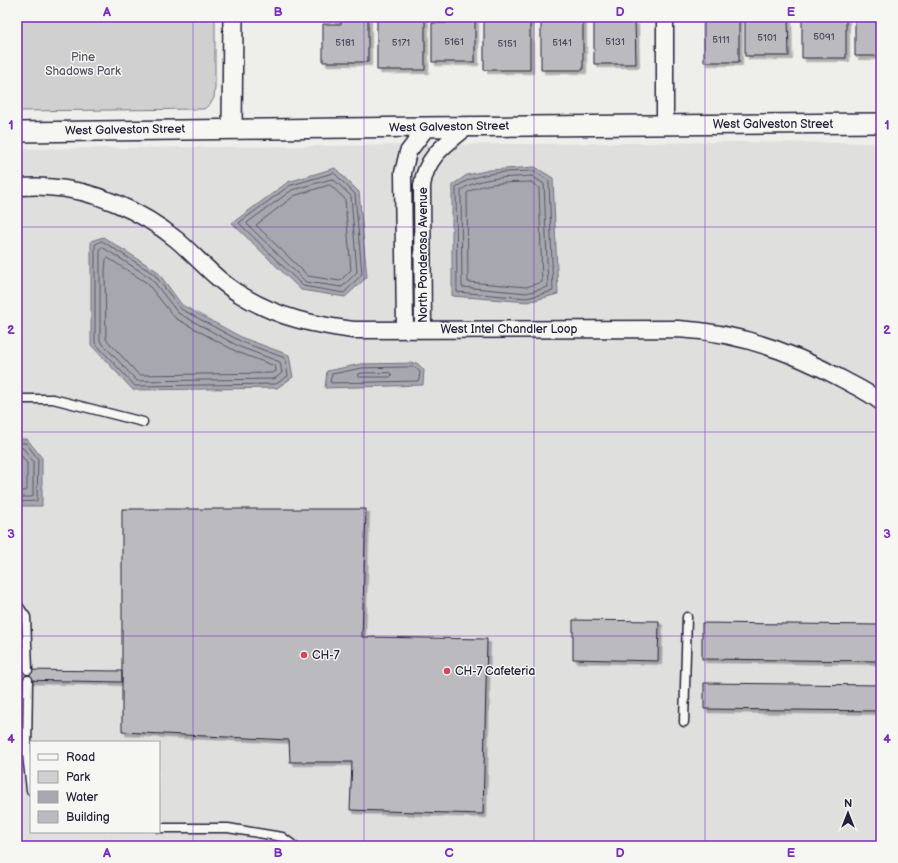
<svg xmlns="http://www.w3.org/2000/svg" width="898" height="863" viewBox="0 0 898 863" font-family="'Balsamiq Sans',sans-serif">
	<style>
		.built { fill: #dfdfde; fill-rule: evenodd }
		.green { fill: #d0d0d1; stroke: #797986 }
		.water { fill: #a7a7af; stroke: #727281 }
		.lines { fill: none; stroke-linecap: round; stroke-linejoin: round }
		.shore { stroke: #575769; stroke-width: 1 }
		.building { fill: #bbbbbf; stroke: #22223b; filter: url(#shadow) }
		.service-casing { stroke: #22223b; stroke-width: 11 }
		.minor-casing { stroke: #22223b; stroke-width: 19 }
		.tertiary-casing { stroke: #22223b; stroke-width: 22 }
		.service { stroke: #f6f6f2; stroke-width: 8 }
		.minor { stroke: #f6f6f2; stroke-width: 16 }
		.tertiary { stroke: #f6f6f2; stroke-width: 19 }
		.grid { fill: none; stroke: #7b2cbf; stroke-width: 1; stroke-opacity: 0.55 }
		.poi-dot { fill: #d1495b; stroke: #f6f6f2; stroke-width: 1.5 }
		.labels { text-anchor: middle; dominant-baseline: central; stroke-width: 3; stroke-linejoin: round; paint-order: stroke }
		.number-label { font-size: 10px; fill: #48485c }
		.park-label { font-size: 12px; fill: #565668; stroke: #f6f6f2 }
		.street-label { font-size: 12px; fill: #22223b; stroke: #f6f6f2 }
		.poi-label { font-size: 12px; fill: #22223b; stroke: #f6f6f2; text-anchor: start }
		.neatline { fill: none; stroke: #7b2cbf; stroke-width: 1.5 }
		.grid-label { font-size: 13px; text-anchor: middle; font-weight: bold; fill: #7b2cbf }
	</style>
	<defs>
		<filter id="shadow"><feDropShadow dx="3.5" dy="3.5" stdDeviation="0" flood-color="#0004"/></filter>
	</defs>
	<rect width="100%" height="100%" fill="#eeeeeb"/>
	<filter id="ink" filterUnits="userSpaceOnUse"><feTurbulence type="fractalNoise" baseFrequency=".025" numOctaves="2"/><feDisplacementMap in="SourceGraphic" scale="8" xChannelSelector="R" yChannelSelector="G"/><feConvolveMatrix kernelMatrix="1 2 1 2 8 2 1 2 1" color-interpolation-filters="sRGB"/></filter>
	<g filter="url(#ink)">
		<path class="built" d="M726,142L881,143V846H17V149ZM31,742H159V832H31Z"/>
		<path class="green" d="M17,17H215V87L214,98L211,103L204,109L17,111Z"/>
		<path class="water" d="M535,167L553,178L558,294L528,302L452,296V185L467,175L490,170Z
			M335,168L359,192L367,277L345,297L301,290L232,223L288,182Z
			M103,237L157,271L182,305L243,338L289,355L293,377L277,388L133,390L91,345V241Z
			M417,363L424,370L423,385L325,388L327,371L361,364Z
			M17,439H27L42,458V506H17Z"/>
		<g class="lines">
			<path class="shore" d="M534,171L549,181L553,291L527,298L457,292L456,187C479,171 507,172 534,171Z
				M334,173L355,194L362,274L344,293L303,286L239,223L240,222L289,186Z
				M532,176L544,184L548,287L527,293L462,287L461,190C481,176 508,178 532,176Z
				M333,179L351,196L357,272L342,287L306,282L247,224L248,222L292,190Z
				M531,182L539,188L542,282L526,287L468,282L467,193C484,181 511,183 531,182Z
				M330,185L345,199L351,270L340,281L308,276L256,225L294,196Z
				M102,241L154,274L181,309L242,342L285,358L288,376L276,384L135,386L95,343V245Z
				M102,247L151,278L178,313L240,347L280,362L282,373L274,379L137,381L100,341V249Z
				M108,258L147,283L175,318L237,352L275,366L276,371L272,373L139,375L106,339L105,270L106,260Z
				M415,367L420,372L419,379L418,381L332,383L330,382L332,374L362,368Z
				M390,373L392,375L390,377H360L358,376L359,374L362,373Z
				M17,443H26L38,459L37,501L17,502
				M17,448H23L33,461V496L31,497H17
				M17,454H20L27,463V490L25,491H17"/>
		</g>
		<path class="building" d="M341,17H368V62H323V24H341Z
			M377,17H425V70H377Z
			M447,17H475V62H432V23H447Z
			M484,17H530V70H484Z
			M541,17H583V70H541Z
			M594,17H621V21H635L636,64H594Z
			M704,17H739V62H704Z
			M760,17H788L789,56H745V20H760Z
			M802,17H846V58H802Z
			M855,17H881V56H855Z
			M122,509H366L362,637L487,639L483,814L350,810L352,762H290L289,740L122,732Z
			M573,620L659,621L658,661L573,659Z
			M702,623L879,625L878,661L702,659Z
			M17,670L122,671V682L17,680Z
			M704,683L881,685V711L704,709Z"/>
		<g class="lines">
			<defs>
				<path id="service" d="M17,399H53L143,422
					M17,604L26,617L28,670
					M28,680L27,754L31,790
					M684,722L687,617
					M159,828H228L282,837L294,846"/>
				<path id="minor" d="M665,17V124
					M17,187C27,187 37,186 47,187C93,189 142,211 177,240C198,258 217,281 241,295C279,318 311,324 353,330L678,329C736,332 793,352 844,380C857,387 870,393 881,402
					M405,329L403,173L408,152L427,127
					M423,329L422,186C426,156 446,144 468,126"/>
				<path id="tertiary" d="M232,129L233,17
					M17,132L423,127L881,123"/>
			</defs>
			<use href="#service" class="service-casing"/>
			<use href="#minor" class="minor-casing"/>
			<use href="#tertiary" class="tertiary-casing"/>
			<use href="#service" class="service"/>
			<use href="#minor" class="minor"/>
			<use href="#tertiary" class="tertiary"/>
		</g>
	</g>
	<path class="grid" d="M193,17V846M364,17V846M534,17V846M705,17V846M17,227H881M17,432H881M17,636H881"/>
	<g class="poi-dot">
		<circle cx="304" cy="655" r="4"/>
		<circle cx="447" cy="671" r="4"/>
	</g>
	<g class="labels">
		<g class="number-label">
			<text x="824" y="37">5091</text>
			<text x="767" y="38">5101</text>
			<text x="721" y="40">5111</text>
			<text x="454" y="42">5161</text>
			<text x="615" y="42">5131</text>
			<text x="345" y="43">5181</text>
			<text x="401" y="43">5171</text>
			<text x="562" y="43">5141</text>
			<text x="507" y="44">5151</text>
		</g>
		<g class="park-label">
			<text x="83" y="57">Pine<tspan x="83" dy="14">Shadows Park</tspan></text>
		</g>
		<g class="street-label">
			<text x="773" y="124">West Galveston Street</text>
			<text transform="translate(449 127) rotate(-1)">West Galveston Street</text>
			<text transform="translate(125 130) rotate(-1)">West Galveston Street</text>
			<text transform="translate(423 255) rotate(-90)">North Ponderosa Avenue</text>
			<text x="509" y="329">West Intel Chandler Loop</text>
		</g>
		<g class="poi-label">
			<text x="312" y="655">CH-7</text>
			<text x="455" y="671">CH-7 Cafeteria</text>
		</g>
	</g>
	<rect width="898" height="863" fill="none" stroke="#f6f6f2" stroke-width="44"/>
	<rect x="30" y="741" width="130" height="92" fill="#f6f6f2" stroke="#a1a1a9"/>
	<rect x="38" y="754" width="20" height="6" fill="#f6f6f2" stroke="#a1a1a9"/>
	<text x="66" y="761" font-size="12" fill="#22223b">Road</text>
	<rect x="38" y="771" width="20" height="12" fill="#d0d0d1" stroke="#a1a1a9"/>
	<text x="66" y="781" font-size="12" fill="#22223b">Park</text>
	<rect x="38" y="791" width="20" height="12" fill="#a7a7af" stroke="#a1a1a9"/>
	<text x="66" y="801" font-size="12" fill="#22223b">Water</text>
	<rect x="38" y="811" width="20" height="12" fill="#bbbbbf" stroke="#a1a1a9"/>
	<text x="66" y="821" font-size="12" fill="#22223b">Building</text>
	<g transform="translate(848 813)" stroke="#f6f6f2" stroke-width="3" paint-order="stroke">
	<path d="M0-3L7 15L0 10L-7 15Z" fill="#22223b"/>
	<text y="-6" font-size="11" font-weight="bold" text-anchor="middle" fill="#22223b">N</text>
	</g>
	<rect x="22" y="22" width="854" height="819" class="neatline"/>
	<g class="grid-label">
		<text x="107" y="16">A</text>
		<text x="278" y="16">B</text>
		<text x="449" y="16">C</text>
		<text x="620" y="16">D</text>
		<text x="791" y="16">E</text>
		<text x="11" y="129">1</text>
		<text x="887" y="129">1</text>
		<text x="11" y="334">2</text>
		<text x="887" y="334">2</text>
		<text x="11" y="538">3</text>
		<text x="887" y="538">3</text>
		<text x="11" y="743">4</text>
		<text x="887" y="743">4</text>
		<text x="107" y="857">A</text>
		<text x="278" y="857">B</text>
		<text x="449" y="857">C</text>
		<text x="620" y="857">D</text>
		<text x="791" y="857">E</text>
	</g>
</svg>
